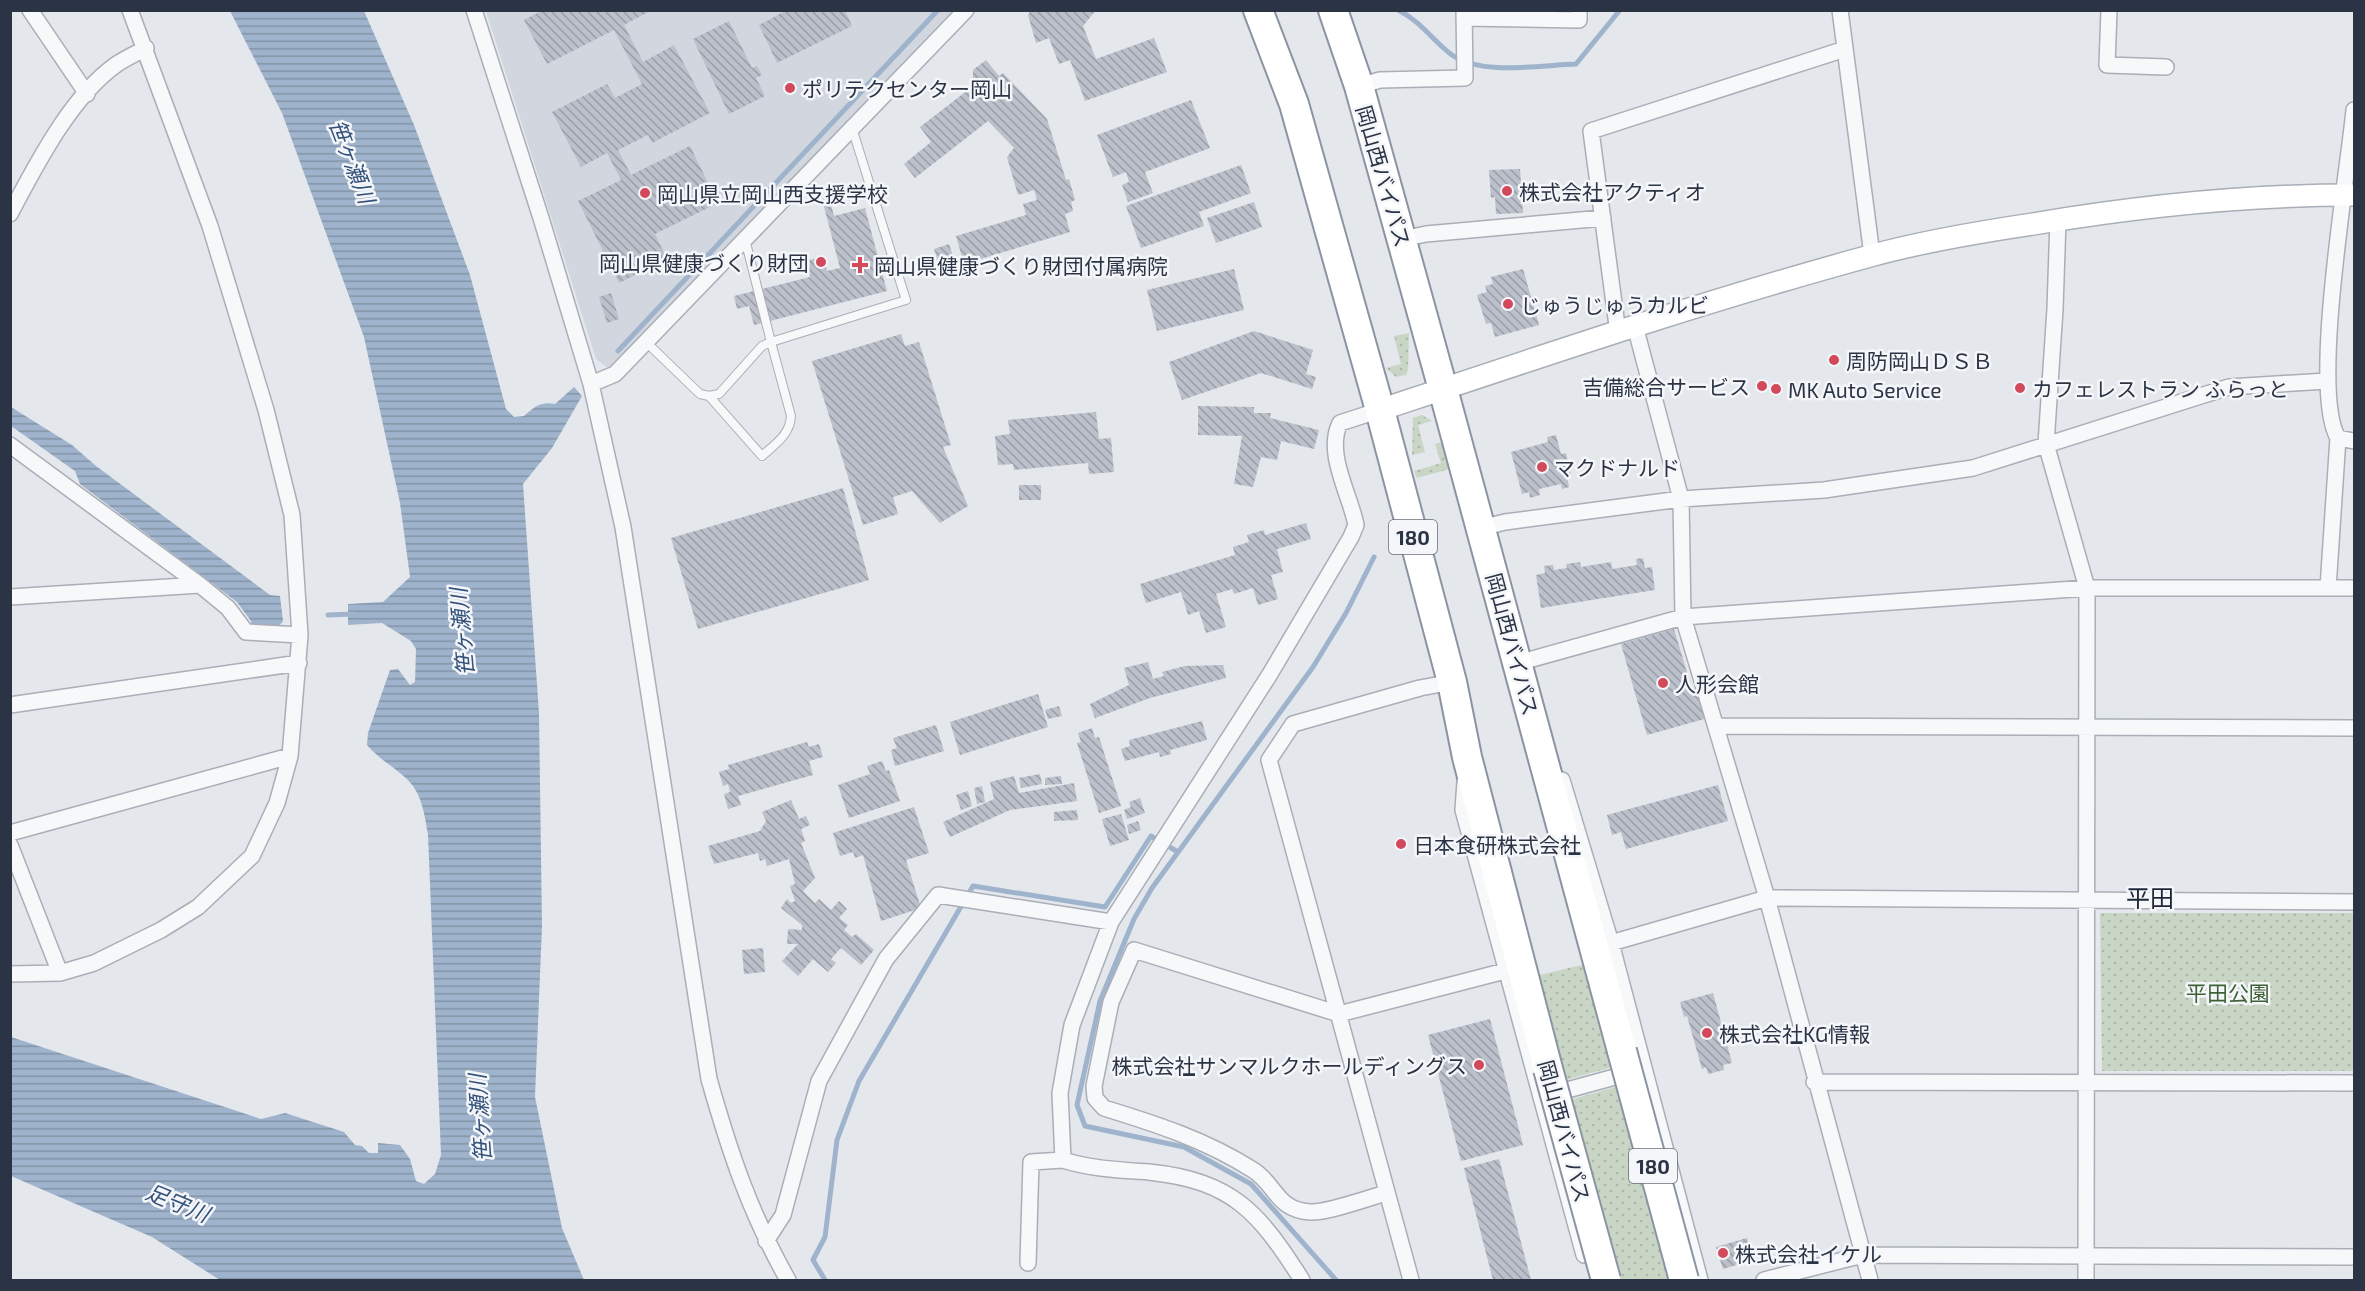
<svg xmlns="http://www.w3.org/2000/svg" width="2365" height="1291" viewBox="0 0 2365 1291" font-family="'Exo 2','Noto Sans JP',sans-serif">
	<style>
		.built { fill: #d2d6de }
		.green { fill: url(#green-dots) }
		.water { fill: url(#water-rules) }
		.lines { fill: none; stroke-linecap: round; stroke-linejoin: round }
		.stream { stroke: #9fb4cc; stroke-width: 5 }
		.building { fill: url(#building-back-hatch) }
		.lane-casing { stroke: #a9aeb7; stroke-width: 10 }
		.street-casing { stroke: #a9aeb7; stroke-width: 18 }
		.secondary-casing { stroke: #a9aeb7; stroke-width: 24 }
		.highway-casing { stroke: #8b94a3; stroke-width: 32 }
		.lane { stroke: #f7f8fa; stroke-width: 8 }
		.street { stroke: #f7f8fa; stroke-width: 15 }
		.secondary { stroke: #fff; stroke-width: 21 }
		.highway { stroke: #fff; stroke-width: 28 }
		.highway-bridge-casing { stroke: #8b94a3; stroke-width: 32; stroke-linecap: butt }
		.highway-bridge { stroke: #fff; stroke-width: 28 }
		.poi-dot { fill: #d1495b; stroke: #f4f6f9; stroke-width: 2 }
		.labels { text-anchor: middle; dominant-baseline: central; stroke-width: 5; stroke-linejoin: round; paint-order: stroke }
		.shield { fill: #f4f6f9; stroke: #676e7b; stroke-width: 1.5 }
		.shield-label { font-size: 20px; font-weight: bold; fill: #2b3445 }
		.poi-label { font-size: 21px; fill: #2b3445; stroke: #f4f6f9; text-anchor: start }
		.street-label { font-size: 21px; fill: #2b3445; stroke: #f4f6f9 }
		.park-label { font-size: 21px; fill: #3f6138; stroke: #f4f6f9 }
		.water-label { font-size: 22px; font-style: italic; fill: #34527a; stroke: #f4f6f9 }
		.quarter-label { font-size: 24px; fill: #1d2536; stroke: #f4f6f9 }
	</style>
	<defs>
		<pattern id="green-dots" width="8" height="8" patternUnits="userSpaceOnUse" patternTransform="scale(1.5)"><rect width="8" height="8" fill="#c9d6c5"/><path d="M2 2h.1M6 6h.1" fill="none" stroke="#adb8ab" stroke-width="1.8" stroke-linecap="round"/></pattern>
		<pattern id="water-rules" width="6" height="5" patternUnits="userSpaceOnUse" patternTransform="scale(1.5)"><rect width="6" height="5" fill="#9fb4cc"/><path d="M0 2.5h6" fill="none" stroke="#8293a7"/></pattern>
		<pattern id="building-back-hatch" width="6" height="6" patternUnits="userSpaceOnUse" patternTransform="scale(1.5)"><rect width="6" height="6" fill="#bbc0ca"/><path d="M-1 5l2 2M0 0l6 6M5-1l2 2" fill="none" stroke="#989da6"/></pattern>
	</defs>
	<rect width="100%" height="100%" fill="#e4e7ec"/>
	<path class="built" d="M486,11H953L612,371L596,359Z"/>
	<path class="green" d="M1409,333L1408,370L1406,375L1396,377L1386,368L1401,364L1394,336Z
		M1422,415L1432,421L1418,425L1425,452L1412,455L1413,418Z
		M1446,441L1453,468L1417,478L1414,471L1441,463L1435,444Z
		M2100,913H2354V1071H2102Z
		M1586,964L1613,1067L1565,1080L1535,976Z
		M1619,1086L1673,1280H1619L1570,1100Z"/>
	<path class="water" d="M230,11H364L414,125L470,275L506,409L514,417L524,416C534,407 541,401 555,404L574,387L582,396L552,448L523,484L539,713L542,926L535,1097L562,1228L584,1280H220L152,1237L11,1176V1037L261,1119L285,1113L344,1132L355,1145L362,1146L369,1153H378V1143L400,1145L410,1159L416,1181L424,1184L435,1174L441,1155L428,835C425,818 423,800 413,786C401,770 380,761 367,745L368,733L390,670L398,669L410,685L415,682L416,649L411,641L382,623L348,625V604L383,602L410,577L400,503L364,337L282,113Z
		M11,407L72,445L96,466L270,595L280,596L283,621L277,629L272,626L252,628L251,621L237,602L80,484L75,471L11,426Z"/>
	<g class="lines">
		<path class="stream" d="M1398,10C1422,22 1432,40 1452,55C1482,76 1540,65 1576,64L1620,10
			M618,351L938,10
			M328,615L354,614
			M825,1280L813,1260L825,1237L837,1140L859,1081L973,886L1105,907L1151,836L1178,852
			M1336,1280L1251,1184L1184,1147L1085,1126L1077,1105L1100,1001L1134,919L1152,888L1313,667L1346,613L1374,557"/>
	</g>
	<path class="building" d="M543,10H652L624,25L643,62L674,45L710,113L652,143L648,135L618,150L631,175L690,146L718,203L655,234L667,259L619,283L578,201L621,180L607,153L581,167L552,112L607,84L615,98L642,84L614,30L547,64L524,20Z
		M787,10H845L852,26L777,63L759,25Z
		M1031,10H1096L1083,26L1096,59L1154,38L1167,72L1085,101L1070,60L1059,64L1049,38L1036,43L1028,15Z
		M729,21L752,68L757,66L762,75L756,78L765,96L729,114L693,39Z
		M986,60L999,76L1003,73L1047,119L1066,180L1069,179L1075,200L1071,202L1073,211L1065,214L1070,232L964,264L956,236L1026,215L1023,204L1037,200L1034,190L1018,195L1007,157L1014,148L988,121L915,178L904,164L931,142L920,127L973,86V70Z
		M1191,100L1210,148L1145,172L1153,193L1128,202L1122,185L1129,182L1126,172L1113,177L1097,135Z
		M1241,165L1251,193L1199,212L1204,226L1141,248L1126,206Z
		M1520,169L1523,213L1496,214L1495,197L1491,198L1489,170Z
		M829,197L834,216L865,208L887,291L754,325L749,306L737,309L734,296L810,277L806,261L823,256L827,271L840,268L822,199Z
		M1254,202L1262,227L1216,243L1207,218Z
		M949,244L954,259L939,264L934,249Z
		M1234,269L1244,310L1157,331L1147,290Z
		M1523,269L1539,325L1495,337L1491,323L1486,324L1477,295L1487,292L1485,286L1493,284L1491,277Z
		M611,293L619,319L607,323L599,297Z
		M1254,331L1313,350L1306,374L1316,377L1312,389L1261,373L1182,400L1169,362Z
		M901,334L905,346L919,342L951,445L943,447L968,506L940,523L912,491L893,497L898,514L863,525L812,361Z
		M1198,406L1254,407V413H1271L1270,418L1319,430L1314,449L1281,441L1277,460L1261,457L1253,487L1234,484L1242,436L1198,435Z
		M1096,412L1099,439L1111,438L1114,472L1089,474L1088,463L1014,470L1013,464L998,465L995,436L1010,434L1008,420Z
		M1556,435L1561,454L1566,453L1571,475L1567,476L1569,487L1562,489L1561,484L1539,489L1540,495L1530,498L1529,492L1522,494L1511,452L1548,442L1547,437Z
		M1019,485H1041V500H1019Z
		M843,488L869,580L698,629L671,538Z
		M1306,523L1311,539L1277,549L1283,572L1271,575L1278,599L1258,605L1253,588L1234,594L1232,589L1216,594L1226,627L1206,633L1199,611L1188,615L1181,592L1146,603L1140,584L1235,555L1233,547L1249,542L1247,535L1264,530L1265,535Z
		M1643,558L1645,568L1652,567L1655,590L1541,608L1536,575L1545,573L1544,566L1553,565L1554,570L1567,568L1566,564L1580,562L1581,567L1611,562L1612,569L1637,565L1636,559Z
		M1674,629L1692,689L1699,687L1708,718L1647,735L1621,644Z
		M1148,662L1153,679L1164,676L1162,672L1185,666L1223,665L1226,678L1150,698L1095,718L1090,704L1129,685L1124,668Z
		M1038,694L1048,727L960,755L950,722Z
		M1059,706L1062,716L1048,719L1045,710Z
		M1202,721L1207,740L1170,750L1171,754L1160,757L1159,752L1125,761L1121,749L1130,746L1129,740Z
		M936,725L944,751L895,766L891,750L897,748L893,738Z
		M1092,728L1095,738L1099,737L1121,806L1099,813L1077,743L1081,742L1078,733Z
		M807,742L809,747L819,744L823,757L809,761L813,775L738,796L741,805L728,809L724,794L730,792L728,784L723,786L719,772L729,769L728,765Z
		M882,761L886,771L889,770L900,801L849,818L838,785L870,774L867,766Z
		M1040,774L1042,784L1021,788L1019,778Z
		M1014,776L1019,793L1074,783L1077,801L1010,810L950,837L943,822L994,799L990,782Z
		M1061,776L1062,784L1045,785V778Z
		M1718,785L1728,821L1626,849L1621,832L1612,835L1607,815Z
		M982,786L985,802L977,804L974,788Z
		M968,791L972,806L961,810L956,795Z
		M1140,798L1145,813L1127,819L1124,810L1131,807L1129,802Z
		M791,800L799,819L806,816L810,825L801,829L805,841L801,843L815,878L803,891L815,903L819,899L831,910L839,901L847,909L839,918L848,925L844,930L852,937L856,934L874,950L861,965L841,948L831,959L836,963L828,972L813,959L798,976L782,961L798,944H787L788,929L802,930V925L781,908L787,899L791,903L795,901L790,886L795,884L789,859L767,866L765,859L760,861L758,853L714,864L708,846L760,831L766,821L762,812Z
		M914,807L929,853L906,860L921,908L881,921L863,855L855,858L853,852L840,856L833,833Z
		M1077,810L1078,820L1054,821V812Z
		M1121,814L1129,840L1110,846L1102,819Z
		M1138,821L1141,830L1129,834L1127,825Z
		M763,948L765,972L744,974L742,950Z
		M1713,993L1732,1063L1723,1065L1724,1070L1708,1074L1706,1067L1702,1069L1687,1016L1684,1017L1680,1002Z
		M1490,1019L1523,1145L1461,1161L1428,1035Z
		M1499,1159L1531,1280H1493L1464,1168Z
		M1747,1238L1753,1260L1723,1269L1716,1247Z"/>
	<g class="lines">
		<defs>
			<path id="lane" d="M646,342L700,394L709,396L719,394L762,346L771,342L745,239
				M709,396L762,456C775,444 790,435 791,416L771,342L906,300L852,128"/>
			<path id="street" d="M30,10L87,94
				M474,10L541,218L591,384L623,527L709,1079C730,1153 750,1213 788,1280
				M1840,10L1872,255
				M2109,10L2107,65L2166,67
				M1464,18L1579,20V10
				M1359,86L1380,80L1465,78L1464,10
				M2354,110C2348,174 2310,391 2338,438L2354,441
				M10,214C36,165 71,96 117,64C126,58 137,53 146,48
				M2058,220L2055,309L2046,444L2087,588L2086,1280
				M1402,239L1426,234L1603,218
				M1635,326L1681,499L1683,617L1767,898L1870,1280
				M1618,333L1591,131L1845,49
				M591,384L615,374L966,10
				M10,445L200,585L228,608L246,632L300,635
				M1481,528L1505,522L1681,499L1824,490L1973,468L2229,387L2327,381
				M2328,588L2338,438
				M10,597L200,585
				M1518,663L1683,617L2087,588H2354
				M10,705L299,663
				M1716,726L2354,728
				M1562,780L1611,943L1700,1280
				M1465,782L1463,810L1584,1255
				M10,833L290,756
				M10,845L60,973
				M1611,943L1767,898L2354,902
				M10,974L60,973L94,963L161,930L198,907L252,856L277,803L290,756L300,635L292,515L266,410L210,226L130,10
				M1814,1082L2354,1083
				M1549,1095L1633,1072
				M1386,1193C1368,1198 1327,1213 1310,1212C1276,1210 1276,1184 1253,1170C1206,1140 1156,1124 1104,1108L1095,1098L1094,1086L1111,1002L1134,950L1339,1014L1505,971
				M766,1241L783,1215L819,1081L886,959L938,895L1111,922
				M1028,1263L1031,1162L1063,1160
				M1302,1280C1259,1213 1234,1181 1149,1172C1120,1170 1091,1169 1063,1160L1060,1093L1072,1025L1111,922L1270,674L1351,537L1356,525C1350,494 1325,453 1340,423L1380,410
				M1411,1280L1269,760L1293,724L1420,688L1452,682
				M1764,1280L1863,1255L2354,1257"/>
			<path id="secondary" d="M1380,410C1542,356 1705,301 1870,256C1924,241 1979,232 2033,224C2140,206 2247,195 2354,195"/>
			<path id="highway" d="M1258,10L1294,104L1380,410L1452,682L1467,757L1548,1069
				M1333,10L1359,86L1443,389L1622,1051"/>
		</defs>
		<use href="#lane" class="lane-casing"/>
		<use href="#street" class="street-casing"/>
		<use href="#secondary" class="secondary-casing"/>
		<use href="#highway" class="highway-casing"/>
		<use href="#lane" class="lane"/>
		<use href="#street" class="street"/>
		<use href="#secondary" class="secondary"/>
		<use href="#highway" class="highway"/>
		<defs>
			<path id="highway-bridge" d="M1622,1051L1684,1280
				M1548,1069L1606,1280"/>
		</defs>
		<use href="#highway-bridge" class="highway-bridge-casing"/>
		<use href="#highway-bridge" class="highway-bridge"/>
	</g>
	<g class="poi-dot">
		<circle cx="790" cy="88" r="6"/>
		<circle cx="1507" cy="191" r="6"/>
		<circle cx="645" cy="193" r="6"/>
		<circle cx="821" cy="262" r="6"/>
		<path d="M857 256h6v6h6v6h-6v6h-6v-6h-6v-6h6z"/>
		<circle cx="1508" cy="304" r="6"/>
		<circle cx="1834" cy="360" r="6"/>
		<circle cx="1762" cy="386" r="6"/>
		<circle cx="2020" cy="388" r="6"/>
		<circle cx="1776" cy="389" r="6"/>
		<circle cx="1542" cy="467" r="6"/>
		<circle cx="1663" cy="683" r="6"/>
		<circle cx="1401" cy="844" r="6"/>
		<circle cx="1707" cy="1033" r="6"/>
		<circle cx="1479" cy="1065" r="6"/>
		<circle cx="1723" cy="1253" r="6"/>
	</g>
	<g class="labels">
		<g class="shield">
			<rect x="1389" y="520" width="48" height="34" rx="4.5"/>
			<rect x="1629" y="1149" width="48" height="34" rx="4.5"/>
		</g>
		<g class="shield-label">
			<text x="1413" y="537">180</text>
			<text x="1653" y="1166">180</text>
		</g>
		<g class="poi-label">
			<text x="802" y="88">ポリテクセンター岡山</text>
			<text x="1519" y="191">株式会社アクティオ</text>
			<text x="657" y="193">岡山県立岡山西支援学校</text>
			<text x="809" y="262" text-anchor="end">岡山県健康づくり財団</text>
			<text x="874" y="265">岡山県健康づくり財団付属病院</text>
			<text x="1520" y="304">じゅうじゅうカルビ</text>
			<text x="1846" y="360">周防岡山ＤＳＢ</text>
			<text x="1750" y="386" text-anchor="end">吉備総合サービス</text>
			<text x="2032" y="388">カフェレストラン ふらっと</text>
			<text x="1788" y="389">MK Auto Service</text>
			<text x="1554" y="467">マクドナルド</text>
			<text x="1675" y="683">人形会館</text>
			<text x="1413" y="844">日本食研株式会社</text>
			<text x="1719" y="1033">株式会社KG情報</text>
			<text x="1467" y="1065" text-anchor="end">株式会社サンマルクホールディングス</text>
			<text x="1735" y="1253">株式会社イケル</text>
		</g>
		<g class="street-label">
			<text transform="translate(1384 176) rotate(74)">岡山西バイパス</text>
			<text transform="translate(1513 644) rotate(75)">岡山西バイパス</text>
			<text transform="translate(1565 1131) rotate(75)">岡山西バイパス</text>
		</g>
		<g class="park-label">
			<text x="2228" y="992">平田公園</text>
		</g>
		<g class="water-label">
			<text transform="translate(353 161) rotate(69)">笹ヶ瀬川</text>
			<text transform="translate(461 632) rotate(-95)">笹ヶ瀬川</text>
			<text transform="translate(479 1118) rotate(-94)">笹ヶ瀬川</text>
			<text transform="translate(178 1202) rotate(22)">足守川</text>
		</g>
		<g class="quarter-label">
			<text x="2150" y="897">平田</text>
		</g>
	</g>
	<rect width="2365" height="1291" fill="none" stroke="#2b3445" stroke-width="24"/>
</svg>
